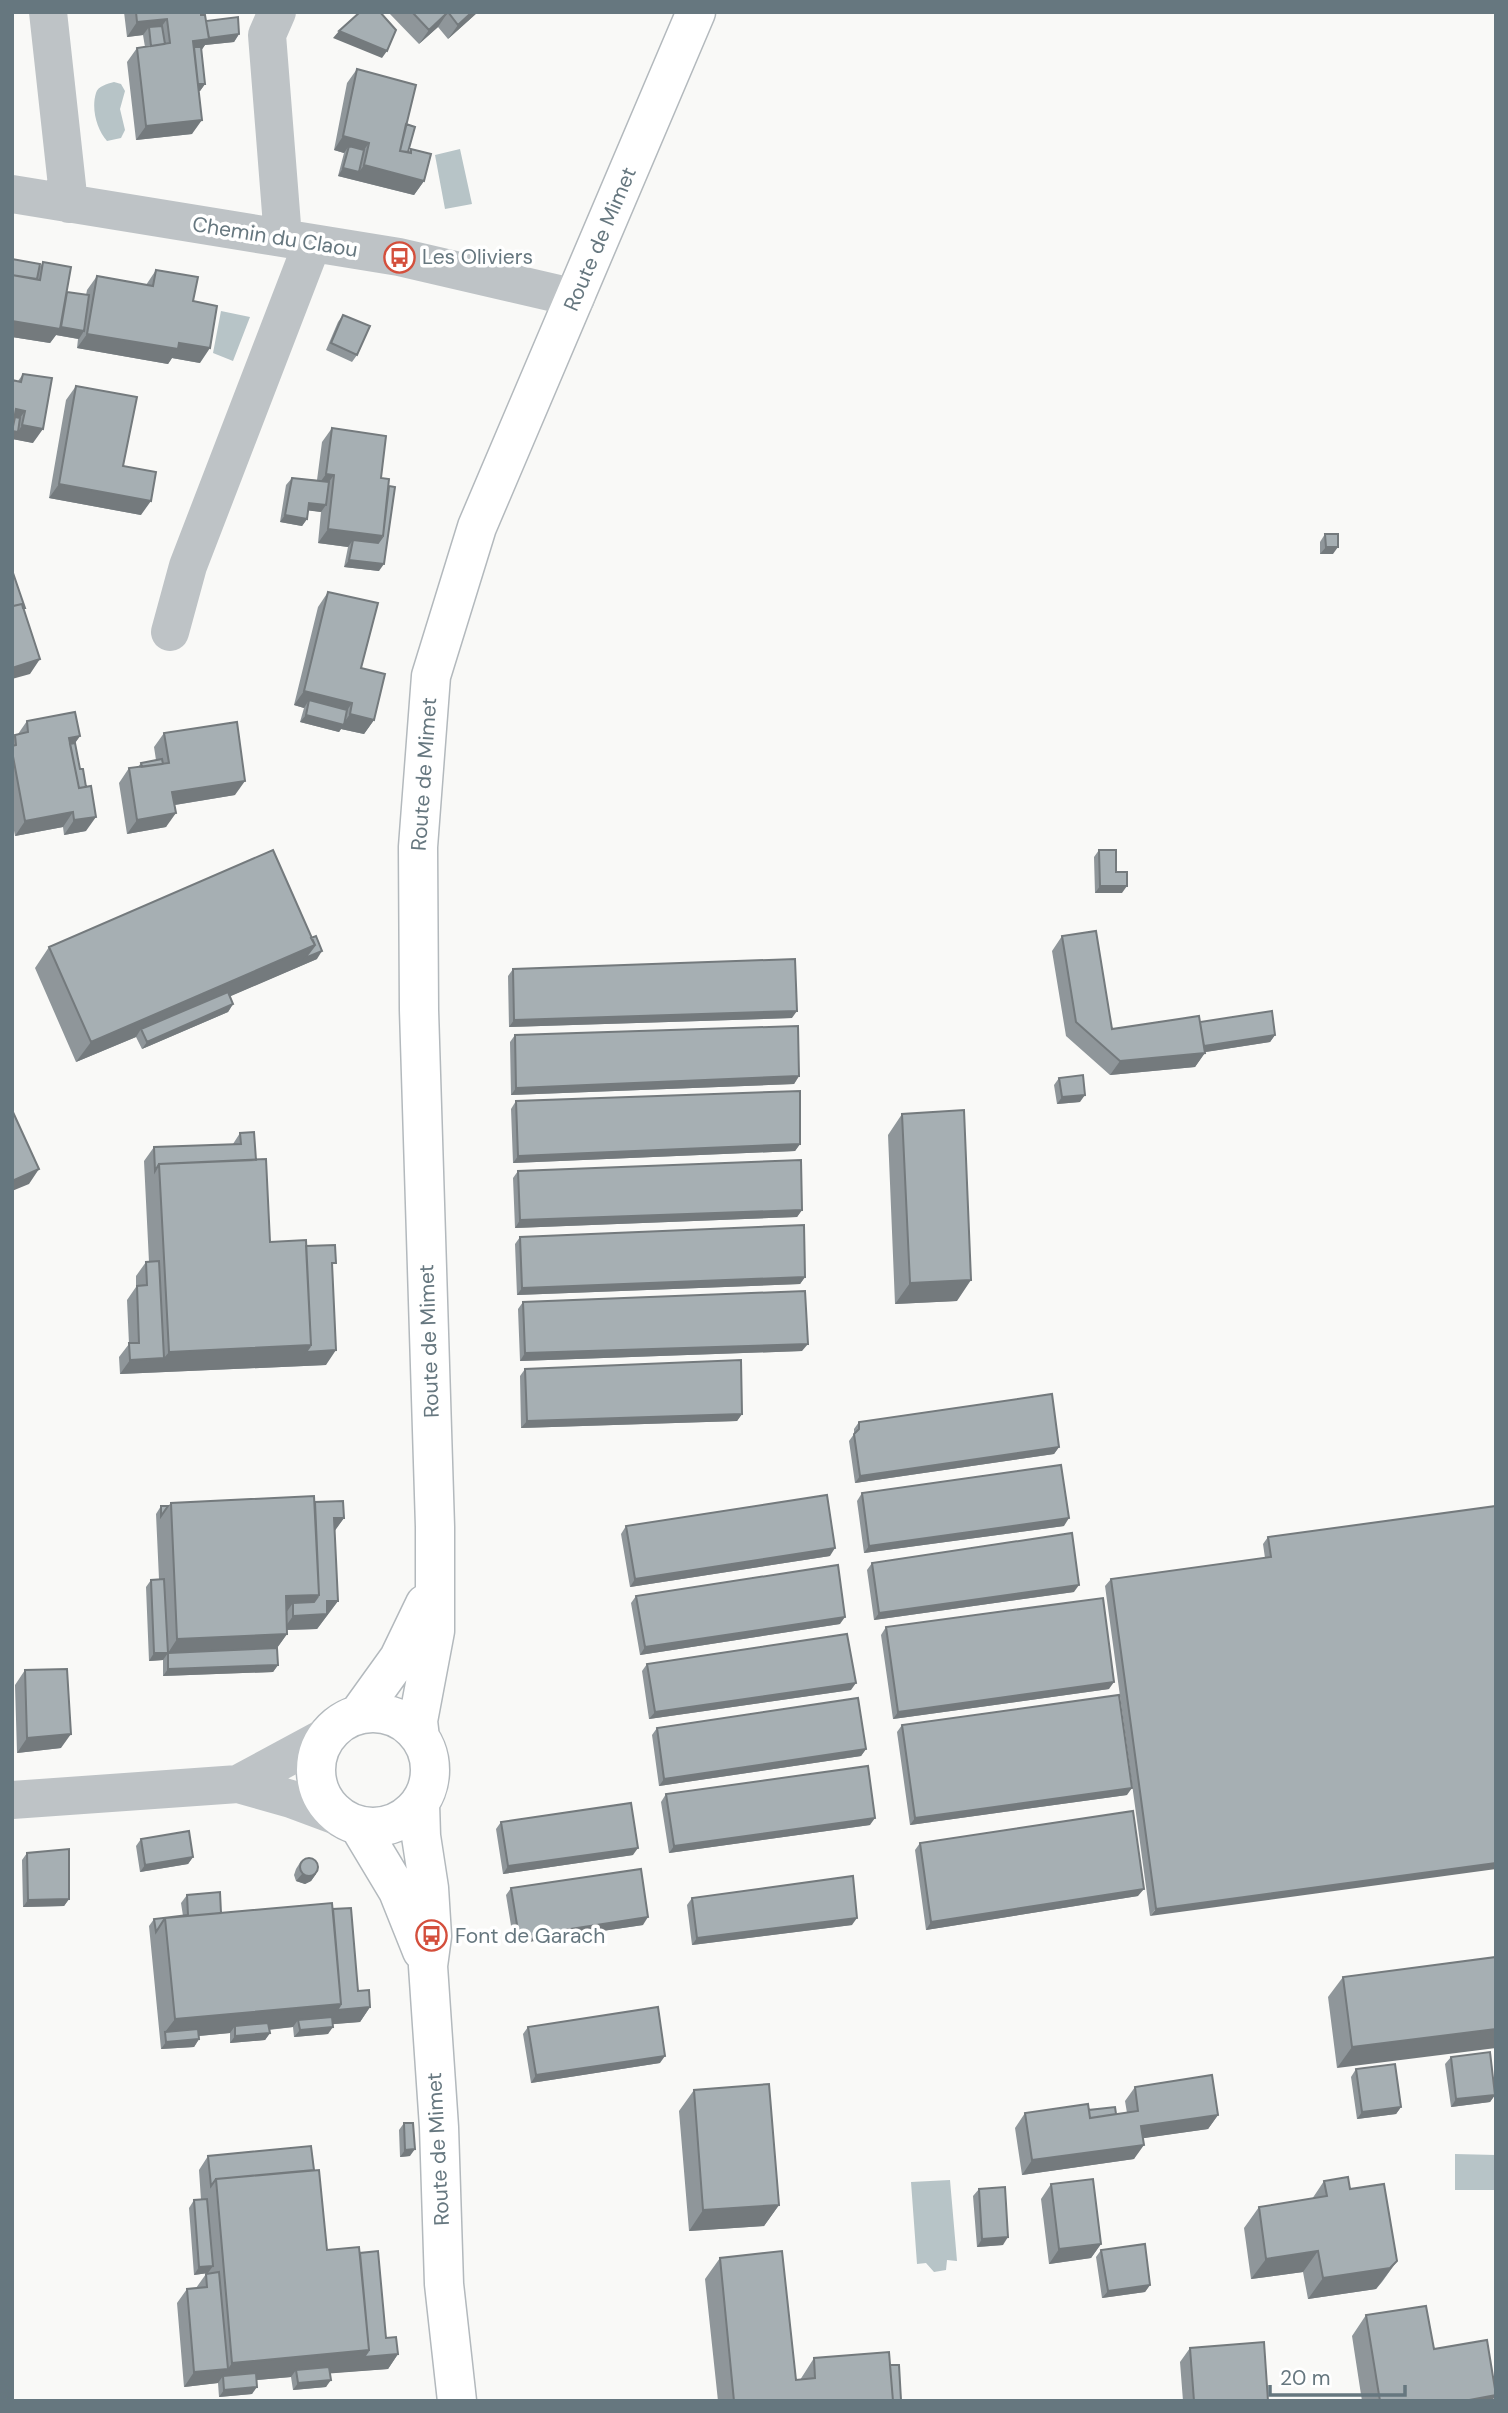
<svg xmlns="http://www.w3.org/2000/svg" width="1508" height="2413" viewBox="0 0 1508 2413" font-family="'DM Sans',sans-serif">
	<style>
		.water { fill: #b7c4c7 }
		.lines { fill: none; stroke-linecap: round; stroke-linejoin: round }
		.secondary-casing { stroke: #b3b9bd; stroke-width: 41 }
		.street { stroke: #bec3c6; stroke-width: 38 }
		.secondary { stroke: #fff; stroke-width: 38 }
		.wall { fill: #8f969a }
		.shaded-wall { fill: #747a7d }
		.building { fill: #a6afb3; stroke: #747a7d; stroke-width: 2 }
		.labels { text-anchor: middle; dominant-baseline: central; stroke-width: 7; stroke-linejoin: round; paint-order: stroke }
		.street-label { font-size: 21px; fill: #66777f; stroke: #fff }
		.poi-label { font-size: 21px; fill: #66777f; stroke: #fff; text-anchor: start }
	</style>
	<rect width="100%" height="100%" fill="#f9f9f7"/>
	<path class="water" d="M114,82L121,84L125,91L120,109L125,130L121,138L107,141C97,130 91,109 96,93C98,86 107,84 114,82Z
		M460,149L472,204L445,209L435,155Z
		M221,311L250,317L233,361L213,353Z
		M1455,2154L1496,2155V2190H1455Z
		M950,2180L957,2261L947,2260L946,2270L934,2272L926,2263L917,2264L911,2182Z"/>
	<g class="lines">
		<defs>
			<path id="secondary" d="M316 1770a57 57 0 1 1 114 0a57 57 0 1 1-114 0Z
				M358,1715L399,1658L425,1604
				M420,1738L418,1721L435,1631V1527L419,1010L418,847L431,676L477,527L696,12
				M420,1803L421,1836L429,1888L432,1936L428,1966L439,2127L444,2284L457,2401
				M359,1826L398,1891L422,1951"/>
		</defs>
		<use href="#secondary" class="secondary-casing"/>
		<path class="street" d="M48,12L69,204
			M277,12L267,35L283,238
			M12,194L399,257L576,298
			M170,632L188,566L312,244
			M327,1736L238,1784L291,1799L342,1818
			M12,1800L238,1784"/>
		<use href="#secondary" class="secondary"/>
	</g>
	<path class="wall" d="M124,12H201V15L206,21L239,34L234,42L205,45L201,50L205,84L200,91H199L192,134L136,140L127,62L137,48L145,47L143,35L127,37Z
		M388,12H478L448,39L438,27L419,44Z
		M357,69L406,124L408,152L411,149L424,181L414,195L338,176L344,153L334,150L347,83Z
		M43,262L67,292L86,295L87,290L97,276L146,285L156,270L193,301L200,363L172,358L168,364L77,348L78,339L56,335L50,343L12,337L39,268Z
		M343,315L357,355L352,362L326,350L338,322Z
		M23,374L33,443L13,439L18,381Z
		M76,386L123,466L141,515L49,498L66,400Z
		M332,428L381,478L379,571L344,567L348,547L318,543L321,512L308,510L307,519L302,526L280,522L286,485L292,478L317,480L322,442Z
		M1325,534L1333,554H1320V542Z
		M328,592L361,668L374,720L364,734L341,729L339,732L300,722L304,708L294,705L318,607Z
		M27,721L80,736L75,743L86,831L64,835L63,827L15,836L12,820V739L15,735L18,734Z
		M164,733L235,795L175,805L166,827L127,834L119,783L129,768L138,767L141,763L156,760L154,747Z
		M1099,850L1116,872L1122,893H1095L1094,857Z
		M1062,936L1112,1029L1200,1022L1275,1035L1270,1042L1205,1052L1195,1067L1110,1075L1066,1036L1052,951Z
		M49,947L317,959L230,996L233,1004L228,1012L142,1049L136,1037L76,1062L35,968Z
		M513,969L792,1018L509,1027L508,976Z
		M515,1035L799,1076L794,1084L511,1095L510,1042Z
		M1059,1078L1080,1102L1057,1104L1054,1085Z
		M516,1101L800,1144L795,1151L513,1163L511,1109Z
		M902,1114L957,1301L895,1304L888,1135Z
		M240,1133L256,1160L270,1242L306,1246L332,1268L326,1365L120,1374L119,1357L129,1344L127,1300L136,1287V1276L146,1262H149L144,1161L154,1147L233,1144Z
		M518,1171L802,1210L797,1217L515,1228L513,1178Z
		M520,1237L805,1277L800,1284L517,1295L515,1244Z
		M523,1302L802,1351L520,1361L518,1309Z
		M525,1369L742,1414L737,1421L521,1428L520,1376Z
		M859,1422L1059,1447L1054,1454L855,1483L849,1441L854,1434V1429Z
		M862,1493L1064,1526L864,1553L857,1501Z
		M315,1502L344,1518L334,1531L338,1601L317,1629L287,1630V1634L277,1648L278,1665L273,1672L163,1676V1660L149,1661L146,1587L151,1580L159,1579L156,1514L161,1506H168L171,1503Z
		M1496,1506L1150,1916L1105,1586L1111,1579L1265,1558L1263,1544L1268,1537Z
		M626,1526L830,1556L630,1587L621,1534Z
		M872,1563L1074,1592L874,1620L867,1570Z
		M636,1596L840,1624L640,1655L631,1603Z
		M886,1627L1109,1689L893,1719L881,1635Z
		M647,1664L851,1690L649,1719L642,1671Z
		M25,1670L61,1748L17,1753L15,1685Z
		M902,1725L1127,1795L910,1825L897,1732Z
		M657,1728L866,1749L861,1756L659,1786L652,1735Z
		M666,1794L870,1825L669,1853L661,1802Z
		M501,1822L633,1855L503,1874L496,1829Z
		M141,1839L193,1857L188,1864L140,1872L136,1846Z
		M920,1843L1138,1896L926,1930L915,1850Z
		M27,1853L69,1899L64,1906L23,1907L22,1860Z
		M301,1861L316,1874L311,1881L305,1884L296,1881L294,1875L296,1869Z
		M511,1888L643,1925L514,1944L506,1895Z
		M187,1895L221,1913L333,1909L358,1991L370,2007L360,2022L332,2024L328,2034L294,2037L293,2027L269,2030L270,2033L265,2040L230,2043V2033L199,2036V2039L194,2047L161,2049L149,1926L154,1919L183,1916L181,1903Z
		M692,1898L852,1925L692,1945L687,1905Z
		M1496,1957L1337,2068L1328,1997L1343,1977Z
		M528,2027L660,2063L531,2083L523,2034Z
		M1451,2057L1495,2095L1490,2102L1451,2107L1445,2064Z
		M1356,2069L1401,2107L1396,2114L1357,2119L1351,2077Z
		M1135,2087L1218,2115L1208,2129L1143,2138L1134,2159L1022,2175L1015,2128L1025,2113L1089,2110L1116,2114L1127,2113L1125,2101Z
		M694,2090L779,2205L764,2226L689,2231L679,2111Z
		M404,2123L410,2156L400,2157L399,2130Z
		M208,2156L314,2170L327,2250L360,2253L386,2338L398,2354L388,2369L330,2373L326,2387L293,2390L291,2377L257,2380L252,2394L219,2397L218,2383L184,2387L177,2303L187,2289L196,2288L206,2274H208V2273L194,2275L189,2208L194,2200H201L199,2170Z
		M1324,2181L1350,2189L1397,2261L1382,2282L1376,2289L1308,2299L1303,2272L1251,2279L1244,2228L1259,2207L1312,2199Z
		M1051,2184L1101,2244L1091,2258L1049,2264L1041,2199Z
		M979,2189L1003,2245L977,2247L973,2196Z
		M1101,2250L1150,2285L1145,2292L1102,2298L1096,2257Z
		M720,2258L796,2380H800L814,2358L890,2365L901,2400L718,2401L705,2279Z
		M1366,2315L1434,2349L1492,2401H1362L1352,2336Z
		M1190,2348L1268,2401H1183L1180,2362Z"/>
	<path class="shaded-wall" d="M448,12L438,27L419,44L429,30Z
		M472,12H478L448,39L458,25Z
		M167,19L157,33L149,27L143,35L127,37L137,22Z
		M339,31L387,51L382,58L333,38Z
		M239,34L234,42L205,45L199,54L189,55L193,41L203,38Z
		M205,84L200,91L187,92L192,85Z
		M202,120L192,134L136,140L146,126Z
		M343,136L369,143L359,157L349,146L344,153L334,150Z
		M364,165L424,181L414,195L338,176L343,168L359,172Z
		M12,321L57,326L84,331L79,339L56,335L50,343L12,337Z
		M87,334L179,343L210,348L200,363L172,358L168,364L77,348Z
		M16,409L25,411L15,425H12Z
		M22,425L43,429L33,443L12,439V431L18,432Z
		M326,474L334,475L324,489L316,488Z
		M59,484L151,501L141,515L49,498Z
		M309,503L326,505L321,512L304,510Z
		M285,515L307,519L302,526L280,522Z
		M328,529L383,536L373,550L353,540L348,547L318,543Z
		M1326,547H1338L1333,554H1320Z
		M349,560L384,564L379,571L344,567Z
		M40,659L30,674L12,679V668Z
		M304,691L352,703L342,718L309,700L304,708L294,705Z
		M350,714L374,720L364,734L341,729L339,732L300,722L306,715L343,724Z
		M80,736L70,750L69,738Z
		M245,781L235,795L162,807L172,792Z
		M73,812L63,827L15,836L25,821Z
		M176,813L166,827L127,834L137,820Z
		M96,817L86,831L64,835L74,820Z
		M1100,886H1127L1122,893H1095Z
		M315,945L322,951L317,959L143,1034L141,1029L136,1037L76,1062L91,1042Z
		M233,1004L228,1012L142,1049L147,1042Z
		M797,1011L792,1018L509,1027L514,1020Z
		M1275,1035L1270,1042L1193,1054L1205,1053L1195,1067L1110,1075L1120,1061L1198,1047Z
		M799,1076L794,1084L511,1095L516,1088Z
		M1085,1095L1080,1102L1057,1104L1062,1097Z
		M800,1144L795,1151L513,1163L518,1156Z
		M39,1169L29,1184L12,1191V1181Z
		M802,1210L797,1217L515,1228L520,1220Z
		M805,1277L800,1284L517,1295L522,1288Z
		M971,1280L957,1301L895,1304L910,1283Z
		M808,1344L802,1351L520,1361L525,1353Z
		M311,1345L336,1350L326,1365L120,1374L130,1360L164,1358L169,1352Z
		M742,1414L737,1421L521,1428L527,1421Z
		M1059,1447L1054,1454L855,1483L860,1476Z
		M334,1518H344L334,1532Z
		M1069,1518L1064,1526L864,1553L869,1546Z
		M835,1548L830,1556L630,1587L635,1579Z
		M1079,1585L1074,1592L874,1620L879,1613Z
		M319,1595L327,1601H338L317,1629L283,1630L293,1616V1603L283,1617L286,1596Z
		M845,1617L840,1624L640,1655L645,1647Z
		M287,1634L272,1655L168,1653L177,1639Z
		M154,1653H168L163,1660L149,1661Z
		M278,1665L273,1672L163,1676L168,1669Z
		M1114,1682L1109,1689L893,1719L898,1712Z
		M856,1683L851,1690L649,1719L655,1712Z
		M71,1734L61,1748L17,1753L27,1738Z
		M866,1749L861,1756L659,1786L664,1779Z
		M1132,1788L1127,1795L910,1825L915,1818Z
		M875,1818L870,1825L669,1853L674,1846Z
		M638,1848L633,1855L503,1874L508,1866Z
		M193,1857L188,1864L140,1872L145,1865Z
		M1496,1863V1869L1150,1916L1156,1909Z
		M302,1874H316L311,1881L305,1884L296,1881Z
		M1144,1889L1138,1896L926,1930L931,1922Z
		M69,1899L64,1906L23,1907L28,1900Z
		M648,1917L643,1925L514,1944L519,1937Z
		M857,1918L852,1925L692,1945L697,1938Z
		M341,2004L370,2007L360,2022L299,2027L298,2020L293,2027L235,2033V2026L230,2033L166,2039L165,2032L175,2019Z
		M333,2027L328,2034L294,2037L300,2030Z
		M1496,2029V2048L1337,2068L1352,2047Z
		M270,2033L265,2040L230,2043L235,2036Z
		M199,2039L194,2047L161,2049L166,2042Z
		M665,2056L660,2063L531,2083L536,2075Z
		M1495,2095L1490,2102L1451,2107L1456,2099Z
		M1401,2107L1396,2114L1357,2119L1362,2112Z
		M1218,2115L1208,2129L1131,2140L1141,2126Z
		M1144,2145L1134,2159L1022,2175L1032,2160Z
		M415,2149L410,2156L400,2157L405,2150Z
		M779,2205L764,2226L689,2231L703,2210Z
		M1008,2237L1003,2245L977,2247L982,2239Z
		M1101,2244L1091,2258L1049,2264L1059,2249Z
		M1318,2251L1303,2272L1251,2279L1266,2259Z
		M1397,2261L1376,2289L1308,2299L1323,2278Z
		M213,2266L208,2273L194,2275L199,2267Z
		M1150,2285L1145,2292L1102,2298L1108,2291Z
		M369,2350L398,2354L388,2369L297,2376L296,2370L291,2377L223,2383V2376L232,2363Z
		M228,2369L218,2383L184,2387L194,2372Z
		M331,2380L326,2387L293,2390L298,2383Z
		M257,2387L252,2394L219,2397L224,2390Z
		M1496,2395L1492,2401H1464Z"/>
	<path class="building" d="M136,12H201V15H205L209,39L193,41L202,120L146,126L137,48L170,43L167,19L137,22Z
		M360,12H380L396,30L387,51L339,31Z
		M412,12H472L458,25L448,12L429,30Z
		M238,17L239,34L209,38L206,21Z
		M162,26L165,44L151,46L149,27Z
		M194,47H201L205,84H198Z
		M357,69L416,85L400,151L411,153V149L431,154L424,181L364,165L369,143L343,136Z
		M406,124L415,127L408,152L400,151Z
		M349,146L364,150L359,172L343,168Z
		M12,259L40,264L37,279L12,275Z
		M43,262L71,267L60,329L12,321V275L40,280Z
		M156,270L198,277L193,301L217,306L210,348L179,343L178,349L87,334L97,276L153,286Z
		M67,292L89,295L84,331L61,327Z
		M343,315L370,326L357,355L331,343Z
		M23,374L52,378L43,429L22,425L25,411L16,409L12,430V380L21,382Z
		M76,386L137,397L123,466L156,472L151,501L59,484Z
		M15,417L20,418L18,432L12,431Z
		M332,428L386,436L381,478L389,479L383,536L328,529L334,475L326,474Z
		M292,478L329,482L326,505L309,503L307,519L285,515Z
		M389,486L395,487L384,564L349,560L353,540L378,543L383,536Z
		M1325,534H1338V547H1326Z
		M12,570L25,608H23L22,604L13,606L12,604Z
		M328,592L378,603L361,668L385,674L374,720L350,714L352,703L304,691Z
		M12,604L13,606L22,604L40,659L12,668Z
		M309,700L347,710L344,725L306,715Z
		M75,712L80,736L69,738L79,788L91,786L96,817L74,820L73,812L25,821L12,751V746L16,745L15,735L28,732L27,721Z
		M237,722L245,781L172,792L176,813L137,820L129,768L169,763L164,733Z
		M75,743L80,769H83L86,787L79,788L70,744Z
		M162,759L163,764L142,767L141,763Z
		M273,850L315,945L91,1042L49,947Z
		M1099,850H1116V872H1127V886H1100Z
		M1096,931L1112,1029L1199,1016L1205,1053L1120,1061L1076,1022L1062,936Z
		M316,936L322,951L305,958L315,945L311,938Z
		M795,959L797,1011L514,1020L513,969Z
		M228,992L233,1004L147,1042L141,1029Z
		M1272,1011L1275,1035L1204,1046L1200,1022Z
		M798,1026L799,1076L516,1088L515,1035Z
		M1083,1075L1085,1095L1062,1097L1059,1078Z
		M800,1091V1144L518,1156L516,1101Z
		M12,1110L39,1169L12,1181Z
		M964,1110L971,1280L910,1283L902,1114Z
		M254,1132L256,1160L159,1164L155,1171L154,1147L241,1144L240,1133Z
		M266,1159L270,1242L306,1240L311,1345L169,1352L159,1164Z
		M801,1160L802,1210L520,1220L518,1171Z
		M804,1225L805,1277L522,1288L520,1237Z
		M335,1245L336,1263H332L336,1350L306,1352L311,1345L306,1246Z
		M159,1261L164,1358L130,1360L129,1343H139L137,1286L147,1285L146,1262Z
		M805,1291L808,1344L525,1353L523,1302Z
		M741,1360L742,1414L527,1421L525,1369Z
		M1052,1394L1059,1447L860,1476L854,1434L859,1429V1422Z
		M1061,1465L1069,1518L869,1546L862,1493Z
		M827,1495L835,1548L635,1579L626,1526Z
		M314,1496L319,1595L286,1596L287,1634L177,1639L171,1503Z
		M343,1501L344,1518H334L338,1601H327V1614L293,1616V1603L314,1602L319,1595L315,1502Z
		M161,1506H168L161,1516Z
		M1496,1506V1863L1156,1909L1111,1579L1271,1557L1268,1537Z
		M1072,1533L1079,1585L879,1613L872,1563Z
		M838,1565L845,1617L645,1647L636,1596Z
		M164,1579L168,1653H154L151,1580Z
		M1103,1598L1114,1682L898,1712L886,1627Z
		M847,1634L856,1683L655,1712L647,1664Z
		M277,1648L278,1665L168,1669V1653Z
		M67,1669L71,1734L27,1738L25,1670Z
		M1119,1695L1132,1788L915,1818L902,1725Z
		M858,1698L866,1749L664,1779L657,1728Z
		M868,1766L875,1818L674,1846L666,1794Z
		M631,1803L638,1848L508,1866L501,1822Z
		M1133,1811L1144,1889L931,1922L920,1843Z
		M189,1831L193,1857L145,1865L141,1839Z
		M69,1849V1899L28,1900L27,1853Z
		M300 1867a9 9 0 1 1 18 0a9 9 0 1 1-18 0Z
		M641,1869L648,1917L519,1937L511,1888Z
		M853,1876L857,1918L697,1938L692,1898Z
		M220,1892L221,1913L165,1918L156,1932L154,1919L188,1915L187,1895Z
		M332,1903L341,2004L175,2019L165,1918Z
		M351,1908L358,1991L369,1990L370,2007L337,2010L341,2004L333,1909Z
		M1496,1957V2029L1352,2047L1343,1977Z
		M658,2007L665,2056L536,2075L528,2027Z
		M332,2017L333,2027L300,2030L298,2020Z
		M268,2023L270,2033L235,2036V2026Z
		M198,2029L199,2039L166,2042L165,2032Z
		M1490,2052L1495,2095L1456,2099L1451,2057Z
		M1395,2064L1401,2107L1362,2112L1356,2069Z
		M1212,2075L1218,2115L1141,2126L1144,2145L1032,2160L1025,2113L1088,2104L1090,2118L1138,2111L1135,2087Z
		M769,2084L779,2205L703,2210L694,2090Z
		M1115,2107L1116,2114L1090,2118L1089,2110Z
		M404,2123H413L415,2149L405,2150Z
		M311,2146L314,2170L216,2179L211,2186L208,2156Z
		M319,2170L327,2250L359,2247L369,2350L232,2363L216,2179Z
		M1348,2177L1350,2189L1384,2184L1397,2261L1390,2268L1323,2278L1318,2251L1266,2259L1259,2207L1327,2196L1324,2181Z
		M1093,2179L1101,2244L1059,2249L1051,2184Z
		M1005,2187L1008,2237L982,2239L979,2189Z
		M207,2199L213,2266L199,2267L194,2200Z
		M1145,2244L1150,2285L1108,2291L1101,2250Z
		M378,2251L386,2338L396,2337L398,2354L364,2357L369,2350L360,2253Z
		M782,2251L796,2380L815,2378L814,2358L889,2352L893,2401H734L720,2258Z
		M219,2272L228,2369L194,2372L187,2289L207,2287L206,2274Z
		M1426,2306L1434,2349L1487,2340L1496,2395L1464,2401H1380L1366,2315Z
		M1264,2342L1268,2401H1194L1190,2348Z
		M890,2365H899L901,2400L893,2401Z
		M329,2367L331,2380L298,2383L296,2370Z
		M256,2373L257,2387L224,2390L223,2376Z"/>
	<defs>
		<symbol id="bus-ring" viewBox="-11 -11 22 22"><circle r="9.5" fill="#fff" stroke="#d44f3c" stroke-width="1.5"/><path d="M-5-6H5V4H4V6H2V4H-2V6H-4V4H-5ZM-3.5-4V0h7V-4ZM-3.5 1.2v1.5H-2V1.2ZM2 1.2v1.5H3.5V1.2Z" fill="#d44f3c"/></symbol>
	</defs>
	<g fill-rule="evenodd">
		<use href="#bus-ring" x="382" y="240" width="35" height="35"/>
		<use href="#bus-ring" x="414" y="1918" width="35" height="35"/>
	</g>
	<g class="labels">
		<g class="street-label">
			<text transform="translate(275 237) rotate(9)">Chemin du Claou</text>
			<text transform="translate(600 239) rotate(-67)">Route de Mimet</text>
			<text transform="translate(424 774) rotate(-86)">Route de Mimet</text>
			<text transform="translate(429 1341) rotate(-92)">Route de Mimet</text>
			<text transform="translate(438 2149) rotate(-93)">Route de Mimet</text>
		</g>
		<g class="poi-label">
			<text x="422" y="257">Les Oliviers</text>
			<text x="455" y="1936">Font de Garach</text>
		</g>
	</g>
	<rect width="1508" height="2413" fill="none" stroke="#66777f" stroke-width="28"/>
	<path d="M1270 2385v10h135v-10" fill="none" stroke="#66777f" stroke-width="3.5"/>
	<text x="1280" y="2385" font-size="21" fill="#66777f" stroke="#ffffff" stroke-width="5" paint-order="stroke">20 m</text>
</svg>
